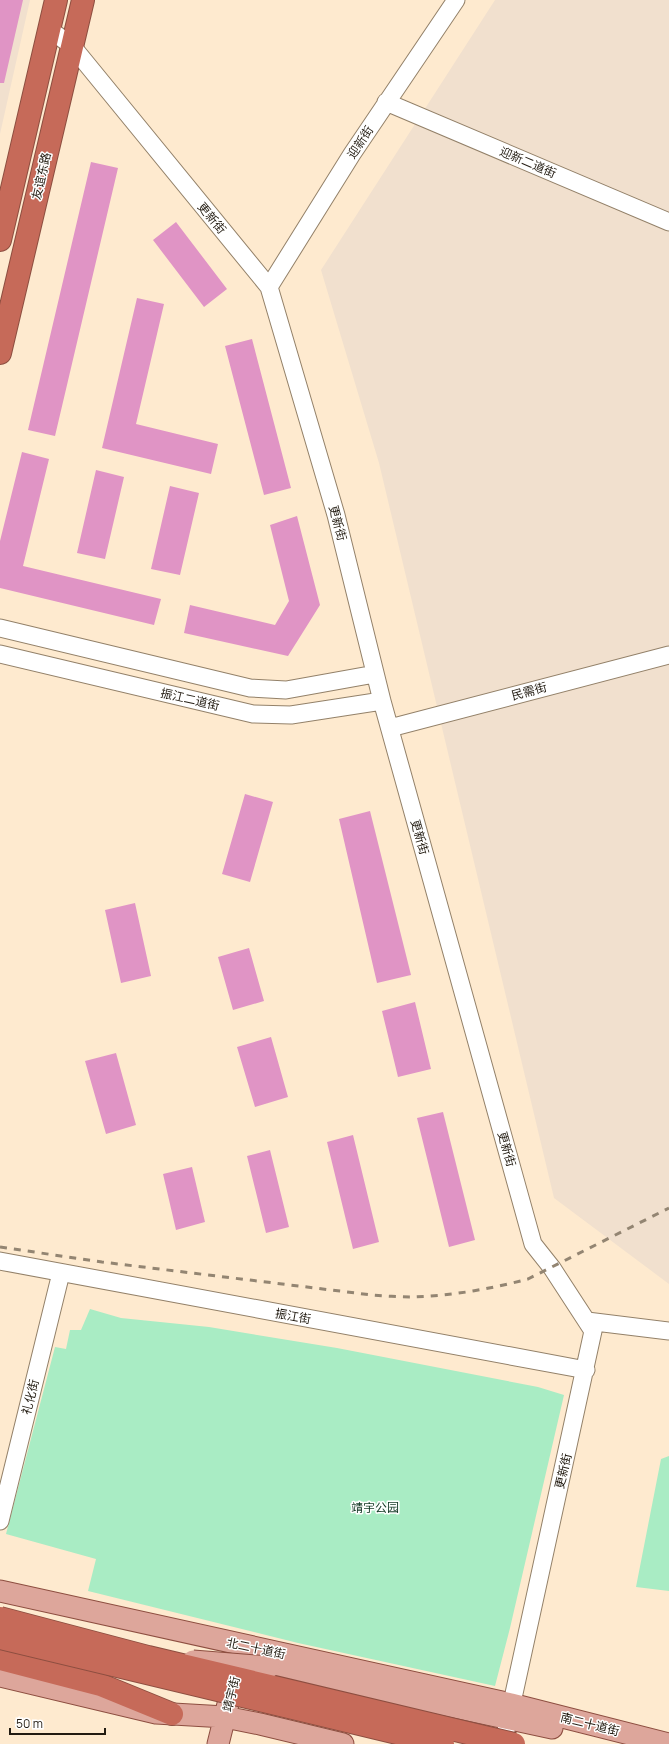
<svg xmlns="http://www.w3.org/2000/svg" width="669" height="1744" viewBox="0 0 669 1744" font-family="Manrope,'Noto Sans SC',sans-serif">
	<style>
		.industrial { fill: #f1e0ce }
		.green { fill: #a9ecc4 }
		.building { fill: #e094c5 }
		.lines { fill: none; stroke-linecap: round; stroke-linejoin: round }
		.minor-casing { stroke: #938169; stroke-width: 19 }
		.major-casing { stroke: #8d4e40; stroke-width: 23 }
		.highway-casing { stroke: #8d4e40; stroke-width: 24 }
		.minor { stroke: #fff; stroke-width: 17 }
		.major { stroke: #dda69b; stroke-width: 21 }
		.highway { stroke: #c66a59; stroke-width: 22 }
		.rail { stroke: #938572; stroke-width: 3; stroke-dasharray: 7 7; stroke-linecap: butt }
		.major-bridge-casing { stroke: #8d4e40; stroke-width: 23; stroke-linecap: butt }
		.highway-bridge-casing { stroke: #8d4e40; stroke-width: 24; stroke-linecap: butt }
		.major-bridge { stroke: #dda69b; stroke-width: 21 }
		.highway-bridge { stroke: #c66a59; stroke-width: 22 }
		.labels { text-anchor: middle; dominant-baseline: central; stroke-width: 3; stroke-linejoin: round; paint-order: stroke }
		.street-label { font-size: 12px; fill: #221b11; stroke: #fff }
		.park-label { font-size: 12px; fill: #123824; stroke: #fff }
	</style>
	<rect width="100%" height="100%" fill="#feeacf"/>
	<path class="industrial" d="M0,0H30L0,134Z
		M495,0H669V1284L554,1198L379,463L321,270Z"/>
	<path class="green" d="M90,1309L121,1318L209,1327L337,1348L538,1387L564,1395L510,1628L495,1686L298,1643L88,1591L96,1559L6,1534L55,1347L66,1349L70,1330H81Z
		M669,1456V1591L636,1587L661,1459Z"/>
	<path class="building" d="M0,0H23L4,83H0Z
		M91,162L118,168L55,436L28,430Z
		M176,222L227,289L204,307L153,240Z
		M137,298L164,304L136,424L218,444L211,474L102,448Z
		M252,339L291,488L264,495L225,346Z
		M22,452L49,459L23,566L161,599L154,625L0,588V541Z
		M96,470L124,477L105,559L77,553Z
		M170,486L199,493L180,575L151,569Z
		M297,516L320,605L288,656L184,633L190,605L275,625L289,601L270,525Z
		M245,794L273,802L250,882L222,874Z
		M370,811L411,975L377,983L339,819Z
		M135,903L151,976L121,983L105,910Z
		M249,948L264,1001L233,1010L218,957Z
		M415,1002L431,1069L398,1077L382,1011Z
		M271,1037L288,1097L255,1107L237,1047Z
		M116,1053L136,1125L106,1134L85,1061Z
		M443,1112L475,1240L449,1247L417,1118Z
		M353,1135L379,1242L353,1249L327,1142Z
		M270,1150L289,1227L266,1233L247,1156Z
		M192,1167L205,1222L176,1230L163,1174Z"/>
	<g class="lines">
		<defs>
			<path id="minor" d="M49,29L72,46L269,287L336,515L382,701L533,1244L552,1268L593,1331L503,1744
				M386,102L669,222
				M269,287L352,154L456,0
				M0,628L250,688L286,690L375,674
				M0,654L253,714L291,715L382,701
				M390,728L669,655
				M0,1261L586,1370
				M587,1321L669,1331
				M0,1521L61,1273"/>
			<path id="major" d="M0,1591L511,1704L669,1744
				M269,1667L552,1728
				M0,1676L156,1713L225,1717L260,1724L343,1744
				M218,1744L228,1704"/>
			<path id="highway" d="M0,240L56,0
				M0,353L83,0
				M0,1659L101,1685L172,1714"/>
		</defs>
		<use href="#minor" class="minor-casing"/>
		<use href="#major" class="major-casing"/>
		<use href="#highway" class="highway-casing"/>
		<use href="#minor" class="minor"/>
		<use href="#major" class="major"/>
		<use href="#highway" class="highway"/>
		<path class="rail" d="M0,1247L102,1262L372,1295C385,1296 399,1297 412,1297C450,1296 491,1289 528,1279L669,1208"/>
		<defs>
			<path id="major-bridge" d="M193,1661L269,1667"/>
			<path id="highway-bridge" d="M0,1618L148,1657L514,1744
				M0,1638L443,1744"/>
		</defs>
		<use href="#major-bridge" class="major-bridge-casing"/>
		<use href="#highway-bridge" class="highway-bridge-casing"/>
		<use href="#major-bridge" class="major-bridge"/>
		<use href="#highway-bridge" class="highway-bridge"/>
	</g>
	<g class="labels">
		<g class="street-label">
			<text transform="translate(360 142) rotate(-56)">迎新街</text>
			<text transform="translate(528 162) rotate(23)">迎新二道街</text>
			<text transform="translate(41 176) rotate(-77)">友谊东路</text>
			<text transform="translate(212 218) rotate(50)">更新街</text>
			<text transform="translate(338 523) rotate(75)">更新街</text>
			<text transform="translate(529 691) rotate(-15)">民需街</text>
			<text transform="translate(190 699) rotate(13)">振江二道街</text>
			<text transform="translate(420 837) rotate(74)">更新街</text>
			<text transform="translate(507 1149) rotate(74)">更新街</text>
			<text transform="translate(293 1316) rotate(10)">振江街</text>
			<text transform="translate(30 1397) rotate(-76)">礼化街</text>
			<text transform="translate(563 1471) rotate(-77)">更新街</text>
			<text transform="translate(256 1648) rotate(12)">北二十道街</text>
			<text transform="translate(231 1694) rotate(-76)">靖宇街</text>
			<text transform="translate(590 1724) rotate(14)">南二十道街</text>
		</g>
		<g class="park-label">
			<text x="375" y="1507">靖宇公园</text>
		</g>
	</g>
	<path d="M10 1728v6h95v-6" fill="none" stroke="#221b11" stroke-width="2"/>
	<text x="16" y="1728" font-size="12" fill="#221b11" stroke="#ffffff" stroke-width="3" paint-order="stroke">50 m</text>
</svg>
